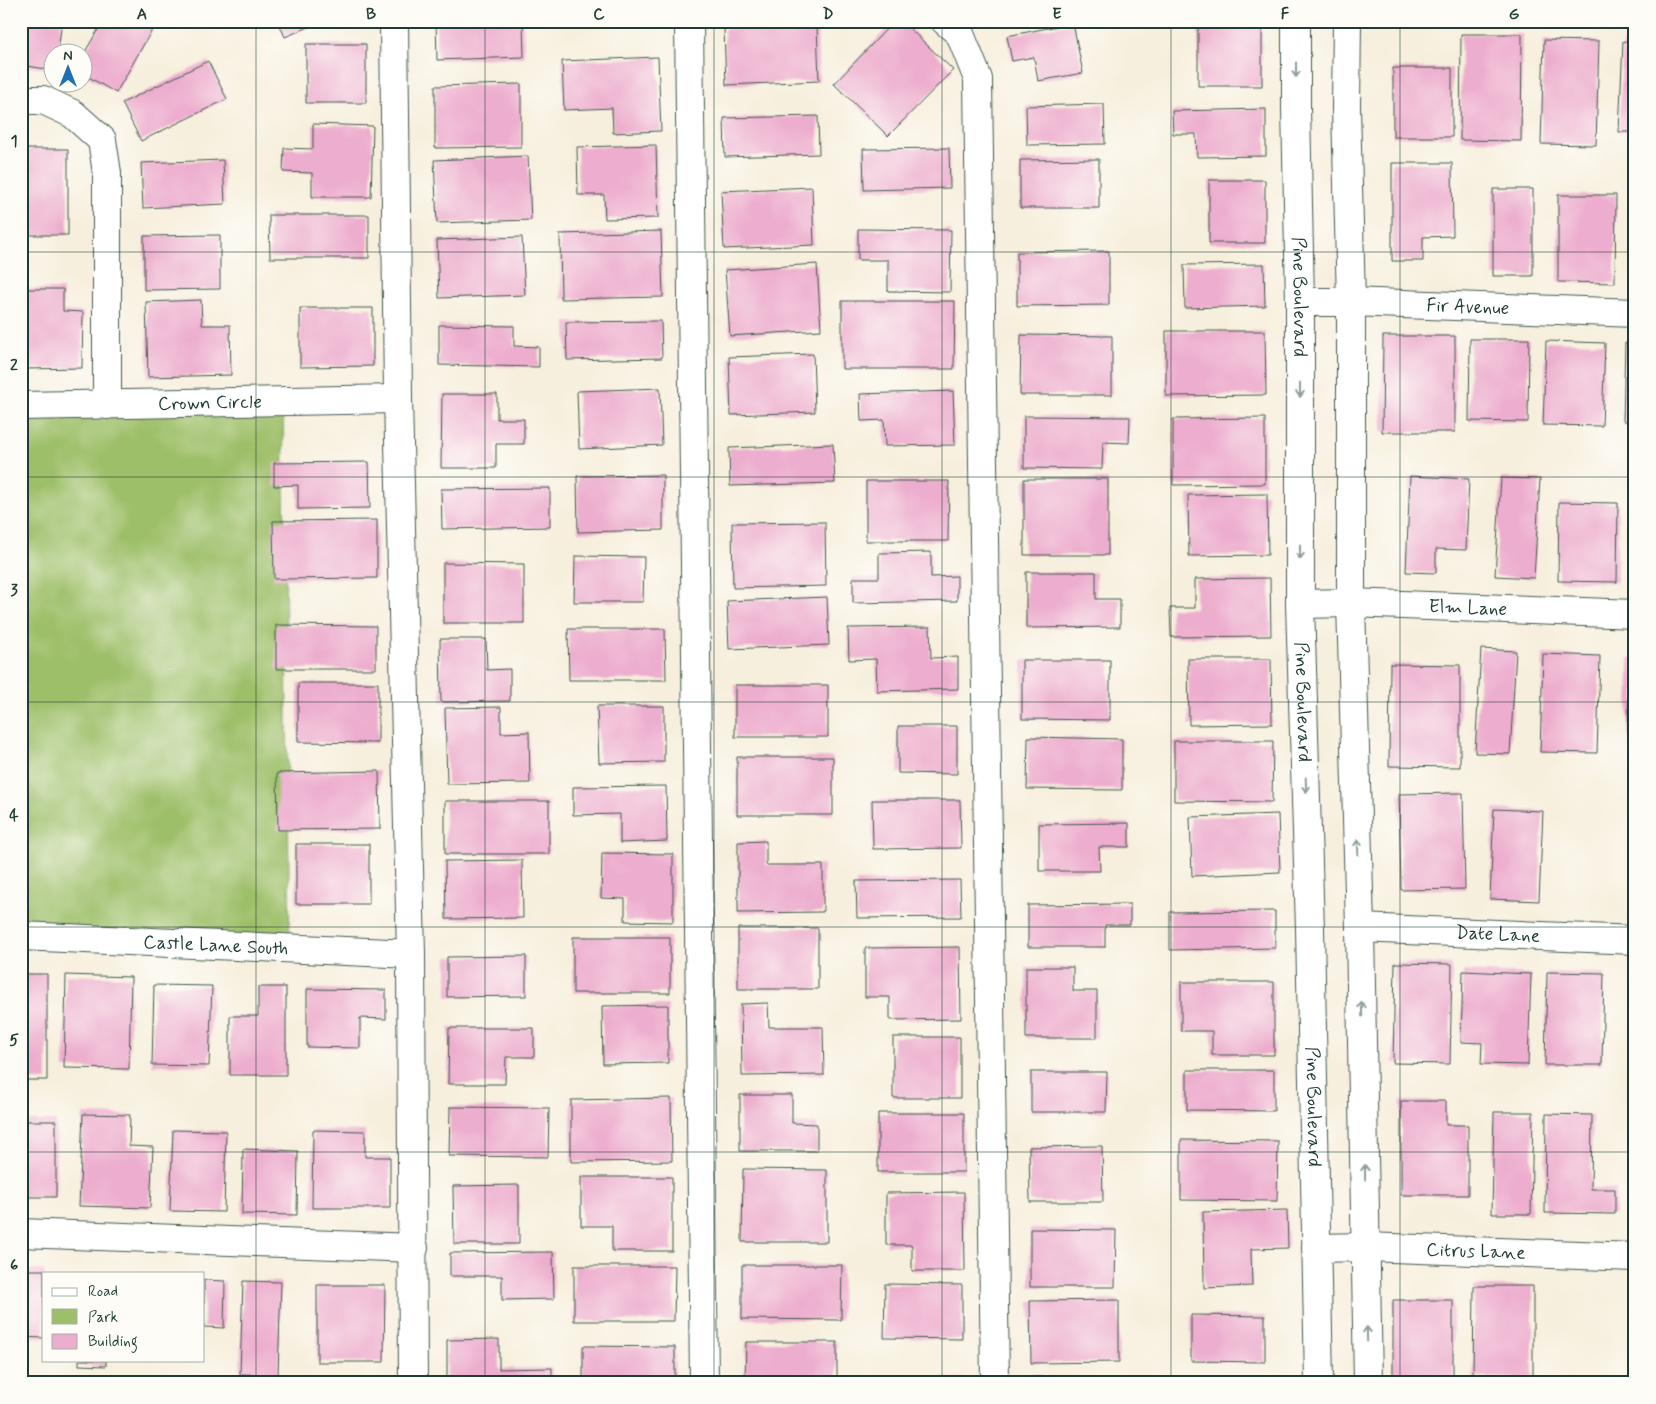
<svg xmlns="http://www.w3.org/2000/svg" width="1656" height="1404" viewBox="0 0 1656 1404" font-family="Mynerve,sans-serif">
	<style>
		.green { fill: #9ebf69; stroke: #5e7e4e }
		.building { fill: #edadce }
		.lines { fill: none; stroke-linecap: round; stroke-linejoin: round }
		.minor-casing { stroke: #3f584d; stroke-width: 30 }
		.minor { stroke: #fff; stroke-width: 28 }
		.oneway { stroke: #8f9e9a }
		.grid { fill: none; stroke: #1f3d34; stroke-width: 1; stroke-opacity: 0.55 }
		.labels { text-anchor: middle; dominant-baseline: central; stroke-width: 4; stroke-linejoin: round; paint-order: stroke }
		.street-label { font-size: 19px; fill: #1f3d34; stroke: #fdfcf7 }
		.neatline { fill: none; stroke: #1f3d34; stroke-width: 2 }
		.grid-label { font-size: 16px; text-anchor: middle; font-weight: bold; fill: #1f3d34 }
	</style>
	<rect width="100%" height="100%" fill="#fdfcf7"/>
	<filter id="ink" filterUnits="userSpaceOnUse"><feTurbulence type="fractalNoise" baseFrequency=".02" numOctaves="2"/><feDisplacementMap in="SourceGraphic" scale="10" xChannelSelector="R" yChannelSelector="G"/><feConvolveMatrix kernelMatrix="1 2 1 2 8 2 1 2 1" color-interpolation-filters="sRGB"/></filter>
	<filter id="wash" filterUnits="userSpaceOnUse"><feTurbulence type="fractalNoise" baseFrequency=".0096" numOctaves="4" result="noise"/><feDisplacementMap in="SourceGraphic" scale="20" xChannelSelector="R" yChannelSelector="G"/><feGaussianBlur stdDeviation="1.12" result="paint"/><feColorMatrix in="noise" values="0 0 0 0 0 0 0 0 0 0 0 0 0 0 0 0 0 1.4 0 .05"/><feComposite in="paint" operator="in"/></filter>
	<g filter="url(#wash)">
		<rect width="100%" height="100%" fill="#f7efdd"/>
		<path class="green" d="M283,399L290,952L21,940V406Z"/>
		<g id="blocks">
			<path class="building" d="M24,21H62L58,52H52V70L21,65V42Z
				M103,21H154L156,23L116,93L82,73V57Z
				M278,21H323L285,37Z
				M436,21H523L524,57L437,60Z
				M894,21H902L953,70L888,136L834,84Z
				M1198,21H1262V86H1198Z
				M1073,23L1083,73L1038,81L1034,57L1012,61L1007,36Z
				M817,25L819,81L726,85L724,29Z
				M1461,34H1522L1521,141L1460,140Z
				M1544,40L1599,41L1596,145L1541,144Z
				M1623,41L1635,42V132H1619Z
				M306,44H366V103H306Z
				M658,57L661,131L613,133L612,108L564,110L562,61Z
				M208,61L227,99L141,141L122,103Z
				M1393,68H1452V137H1393Z
				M521,84V147L435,148V86Z
				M1104,104L1105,144L1027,145L1026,106Z
				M1266,109V156L1197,157L1196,134H1173L1172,111Z
				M818,116L819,154L725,157L724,118Z
				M313,124L373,126L371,197H312V173L283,172L284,148L313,149Z
				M656,145L658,218L605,219L604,195H578L577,147Z
				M949,148L950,188L864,190L863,149Z
				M21,149H68V235H21Z
				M528,156L531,220L437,223L434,160Z
				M1099,159V208H1020V160Z
				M223,160L225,204L143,208L141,163Z
				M1392,163H1452L1453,236L1423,237V261H1392Z
				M1209,180H1265V243H1209Z
				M812,187L814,245L724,249L721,191Z
				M1493,189H1533V276H1493Z
				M1558,195H1616L1615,283L1558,282Z
				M269,215H369V258H270Z
				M858,229L951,230L950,292L888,291V260H858Z
				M661,231L663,297L561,299L560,234Z
				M220,235V289L144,290V236Z
				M522,237L525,295L439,298L437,240Z
				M1109,251V305L1017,306V252Z
				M817,264L821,330L730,336L725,270Z
				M1264,264L1265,306L1185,308L1184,265Z
				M25,289H63V311L83,312L82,368L25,369Z
				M201,300L202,325H230L231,375L148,377L146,302Z
				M842,301H955L954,369H842Z
				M300,308H373V366L300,367Z
				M661,321L662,358L567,360L566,322Z
				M439,325L514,326V346L539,347V367L439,365Z
				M1166,331H1265L1266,395L1166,396Z
				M1021,335L1112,336V395H1020Z
				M1383,336H1455V432H1382Z
				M1470,339H1529L1528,422L1469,421Z
				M1546,341L1605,343L1602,426L1543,425Z
				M1625,343H1635V422L1623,421Z
				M813,354L815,412L731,415L729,357Z
				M660,388L662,445L579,449L577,391Z
				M953,391L955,445L885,446L884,420L861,421L860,394Z
				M442,394H497V419H524V444H496V468H441Z
				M1024,416L1130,417L1129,443L1103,442L1102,469L1024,468Z
				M1265,418V484L1173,485V419Z
				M833,444L835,483L730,486L729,448Z
				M369,462L370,508L298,509V485L274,486V463Z
				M663,475V530L578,532L577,476Z
				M1410,476L1469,479L1466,550L1436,549V573L1406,572Z
				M1501,478L1540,479L1534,578L1495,576Z
				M1024,479H1108V555H1024Z
				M866,481H949L948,541H866Z
				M550,488V527L442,529L441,489Z
				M1267,494L1268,555L1189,556L1188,495Z
				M1559,502L1618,503L1617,582L1558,581Z
				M377,520V578L274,579L273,521Z
				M825,522L826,586L733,588L732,523Z
				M931,552V577L957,576V601L853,603V578H879V553Z
				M575,556L644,557L643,602H574Z
				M443,563L524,564V623H443Z
				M1026,572H1096V599H1120V627L1026,628Z
				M1270,578L1271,636L1171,637L1170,608H1195V579Z
				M827,597L829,645L729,649L727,601Z
				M276,625L376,626V669H276Z
				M930,627L931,658L958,657V689L877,691L876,659L849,660L848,628Z
				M568,629H665L666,680H569Z
				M440,639H486L487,670L510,669V701L441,702Z
				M1481,649L1516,651L1510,754L1475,753Z
				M1543,654L1600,656L1597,753L1540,752Z
				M1629,657L1635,658V735H1628Z
				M1188,659H1271L1272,724L1189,725Z
				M1022,660H1110V720L1022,719Z
				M1390,664L1460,665V767L1389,766Z
				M298,683H378V743L298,742Z
				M735,685H828V737H735Z
				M597,706H664V762L599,763Z
				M501,707V733L529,732L530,783L447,784L445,708Z
				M898,726H957V774L898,773Z
				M1028,737L1122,739V790L1027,789Z
				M1174,741H1273L1272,802L1174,801Z
				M737,757H833V815H737Z
				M379,771L380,829L278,830L277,773Z
				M666,786L667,841L620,843V814L573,815V787Z
				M1463,793L1465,889L1401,890L1399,794Z
				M872,800H960L961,848L873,849Z
				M445,801H549V854H445Z
				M1494,809L1543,811L1539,901L1490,899Z
				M1278,814L1280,872L1192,876L1190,817Z
				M1129,823V847H1099L1100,871H1039V824Z
				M766,841V865H823V912L738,913V842Z
				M296,844H369V904H296Z
				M602,853L673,854V922L625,921V899L601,898Z
				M522,860L523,918L446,919L445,861Z
				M960,880L961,917L857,918L856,881Z
				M1130,904V925H1105V947H1028V905Z
				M1275,911V948L1170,950V912Z
				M738,928H818V989H738Z
				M573,937H670V993H573Z
				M960,947L961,1019L890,1020V997H865V948Z
				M526,956V996L447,997V957Z
				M1395,963L1452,964L1450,1064L1393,1063Z
				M1026,967H1073V991H1097V1038H1026Z
				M1463,971L1531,974L1528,1065L1481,1064L1482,1043L1461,1042Z
				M1547,972L1604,973L1602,1065H1545Z
				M21,974H47V1080H21Z
				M66,975L131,977L129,1069L64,1068Z
				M1181,982H1274V1055H1212V1031H1181Z
				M154,985L212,986L209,1066L152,1065Z
				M258,987H286V1075H230V1016H258Z
				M307,989L386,990V1019L360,1018V1048L307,1047Z
				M1633,1001H1635V1048H1631Z
				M768,1003L769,1027H823L824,1075L742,1076L741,1004Z
				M668,1005V1063L603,1064L602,1006Z
				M449,1028H534V1057H506L505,1084H448Z
				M893,1037H960V1098H893Z
				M1187,1070H1274V1111L1187,1110Z
				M1031,1072H1107L1106,1112H1031Z
				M740,1095H792V1123L817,1124V1151H740Z
				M671,1098L672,1161L571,1162V1100Z
				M1401,1101H1446V1125H1468V1195H1401Z
				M450,1107L549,1108L548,1157L449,1156Z
				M1494,1112H1533L1531,1214H1492Z
				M878,1113H964V1172H878Z
				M83,1114L130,1115L129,1146L153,1147L150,1208L79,1206Z
				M1546,1114L1592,1115L1591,1189H1615V1214L1545,1213Z
				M21,1121H56V1197H21Z
				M173,1130L226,1131L224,1212L170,1211Z
				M313,1130L365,1131V1157H390V1208H312Z
				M1181,1140L1278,1141L1277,1201L1181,1200Z
				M1102,1146L1103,1202H1030L1029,1147Z
				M243,1149L298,1151L297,1215L242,1214Z
				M743,1169L827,1170V1242H742Z
				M581,1177H672V1251H612V1226H581Z
				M519,1185V1244H454L453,1186Z
				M964,1192L965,1271H912V1245H886V1193Z
				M1287,1210L1288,1248L1251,1249L1252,1286L1204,1288L1203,1212Z
				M1030,1229L1116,1230L1115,1287H1030Z
				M553,1252L554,1299L502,1300V1276H450V1253Z
				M742,1265H842L841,1320L742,1319Z
				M574,1266H675L674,1321H574Z
				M21,1270H44V1338L21,1337Z
				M204,1280L225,1281L224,1328L204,1327Z
				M243,1281L281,1282L278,1375L240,1374Z
				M885,1284L962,1285V1339L884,1338Z
				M317,1285H385L384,1362H317Z
				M1474,1286H1533V1378H1473Z
				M1119,1300V1362L1031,1363L1030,1301Z
				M1393,1300H1453V1382L1393,1383Z
				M1191,1315L1265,1316V1362L1191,1361Z
				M499,1339V1369L552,1368V1383H447V1340Z
				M746,1342H837V1383H745Z
				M583,1346L675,1347V1383H583Z
				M79,1360H106V1366L79,1365Z
				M1032,1377H1083V1383H1033Z
				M862,1378H970V1383H862Z"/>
		</g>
	</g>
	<g filter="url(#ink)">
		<use href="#blocks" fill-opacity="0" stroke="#3f584d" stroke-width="1"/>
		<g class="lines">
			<defs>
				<g id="minor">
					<path d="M394,21L398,399L411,954L413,1383"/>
					<path d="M689,21L704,1383"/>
					<path d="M945,21L960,34L978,79L995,1383"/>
					<path id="s1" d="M1296,21V107L1300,302V604L1310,929L1319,1383"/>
					<path d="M1347,21L1346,107L1351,302V603L1360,928L1368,1383"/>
					<path d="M21,100H43L73,114L102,140L107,173V405"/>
					<path id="s2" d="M1300,302H1351L1635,313"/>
					<path id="s3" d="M21,406L398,399"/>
					<path id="s4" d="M1300,604L1351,603L1635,614"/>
					<path id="s5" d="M1360,928L1635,940"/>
					<path id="s6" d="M21,936L411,954"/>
					<path d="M21,1233L414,1248"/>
					<path id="s7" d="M1316,1248L1366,1247L1635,1257"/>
				</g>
			</defs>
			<use href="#minor" class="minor-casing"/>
			<use href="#minor" class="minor"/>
		</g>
		<defs><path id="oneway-shaft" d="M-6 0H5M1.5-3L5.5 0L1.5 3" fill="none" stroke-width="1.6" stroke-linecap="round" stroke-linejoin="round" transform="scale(1.25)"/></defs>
		<g class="oneway">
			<use href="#oneway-shaft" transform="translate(1296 70) rotate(90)"/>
			<use href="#oneway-shaft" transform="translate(1300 390) rotate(90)"/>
			<use href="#oneway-shaft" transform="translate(1300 552) rotate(90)"/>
			<use href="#oneway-shaft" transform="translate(1306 785) rotate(88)"/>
			<use href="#oneway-shaft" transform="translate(1358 847) rotate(-92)"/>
			<use href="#oneway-shaft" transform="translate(1362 1009) rotate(-91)"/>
			<use href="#oneway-shaft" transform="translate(1365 1172) rotate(-91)"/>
			<use href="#oneway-shaft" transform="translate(1367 1334) rotate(-91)"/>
		</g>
	</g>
	<path class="grid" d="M256,21V1383M485,21V1383M714,21V1383M942,21V1383M1171,21V1383M1400,21V1383M21,252H1635M21,477H1635M21,702H1635M21,927H1635M21,1152H1635"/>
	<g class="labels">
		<g class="street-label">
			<text stroke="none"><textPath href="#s1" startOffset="276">Pine Boulevard</textPath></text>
			<text stroke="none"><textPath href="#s2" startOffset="168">Fir Avenue</textPath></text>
			<text stroke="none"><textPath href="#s3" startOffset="189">Crown Circle</textPath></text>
			<text stroke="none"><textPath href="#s4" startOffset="168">Elm Lane</textPath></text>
			<text stroke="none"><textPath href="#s1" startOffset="681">Pine Boulevard</textPath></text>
			<text stroke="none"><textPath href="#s5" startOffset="138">Date Lane</textPath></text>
			<text stroke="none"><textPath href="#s6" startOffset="195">Castle Lane South</textPath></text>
			<text stroke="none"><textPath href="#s1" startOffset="1086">Pine Boulevard</textPath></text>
			<text stroke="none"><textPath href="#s7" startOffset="160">Citrus Lane</textPath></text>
		</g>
	</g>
	<rect width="1656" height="1404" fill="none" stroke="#fdfcf7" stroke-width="55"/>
	<rect x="42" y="1272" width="162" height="90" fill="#fdfcf7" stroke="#a4b0a9"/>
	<rect x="52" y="1288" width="25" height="8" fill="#ffffff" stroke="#a4b0a9"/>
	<text x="88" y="1296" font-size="15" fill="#1f3d34">Road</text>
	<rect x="52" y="1309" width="25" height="15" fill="#9ebf69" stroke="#a4b0a9"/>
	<text x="88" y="1322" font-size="15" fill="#1f3d34">Park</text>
	<rect x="52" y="1334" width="25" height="15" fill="#edadce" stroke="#a4b0a9"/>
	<text x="88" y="1346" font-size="15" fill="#1f3d34">Building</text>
	<g transform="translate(68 68)"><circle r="24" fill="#fdfcf7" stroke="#a4b0a9"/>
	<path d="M0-4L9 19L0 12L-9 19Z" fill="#1f6fb2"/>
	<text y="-8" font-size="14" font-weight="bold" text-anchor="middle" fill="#1f3d34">N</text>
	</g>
	<rect x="28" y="28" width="1600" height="1348" class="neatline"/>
	<g class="grid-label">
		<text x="142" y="19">A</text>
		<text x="371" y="19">B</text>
		<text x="599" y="19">C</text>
		<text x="828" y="19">D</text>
		<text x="1057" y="19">E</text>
		<text x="1285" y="19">F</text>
		<text x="1514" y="19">G</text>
		<text x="14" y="146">1</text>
		<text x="14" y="370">2</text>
		<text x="14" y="595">3</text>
		<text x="14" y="820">4</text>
		<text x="14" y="1045">5</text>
		<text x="14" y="1270">6</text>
	</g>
</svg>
